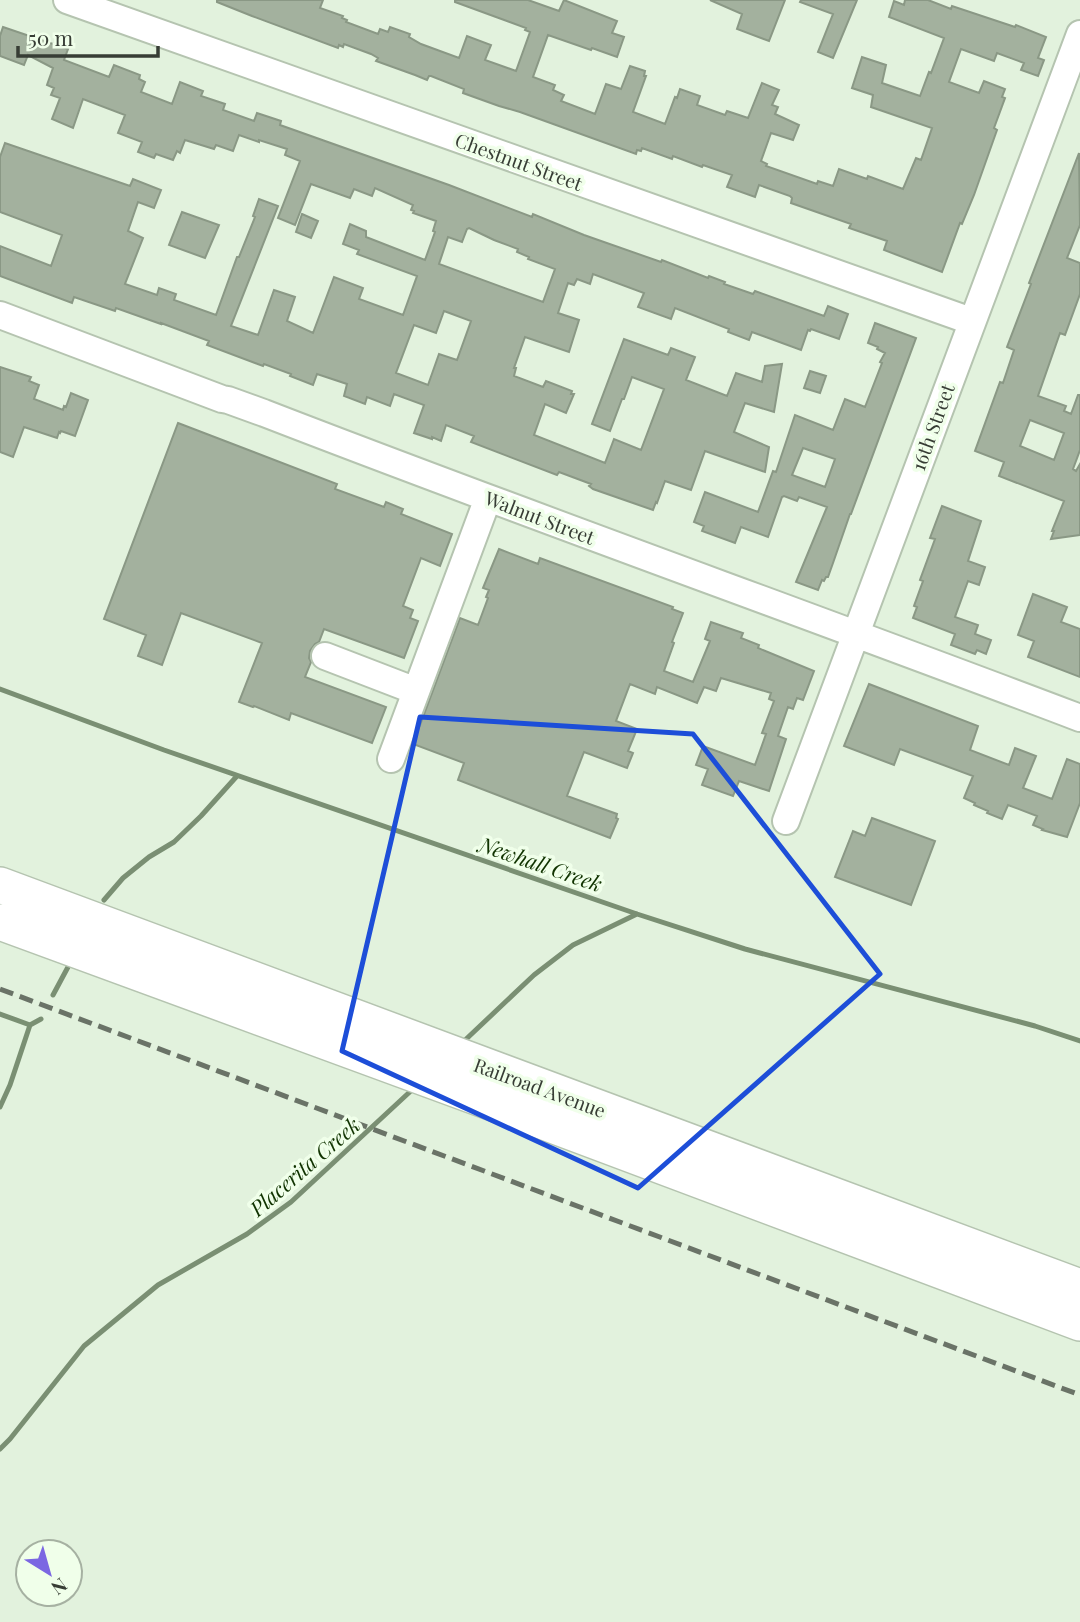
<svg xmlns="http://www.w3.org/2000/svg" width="1080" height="1622" viewBox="0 0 1080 1622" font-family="'Playfair Display',serif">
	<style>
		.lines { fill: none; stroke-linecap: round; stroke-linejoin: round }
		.stream { stroke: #7a8f73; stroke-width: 5 }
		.building { fill: #a3b19e; stroke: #8a9885; stroke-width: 2; fill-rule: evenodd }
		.minor-casing { stroke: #b5c4b0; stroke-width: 30 }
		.major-casing { stroke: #b5c4b0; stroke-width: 38 }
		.minor { stroke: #fff; stroke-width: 26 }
		.major { stroke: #fff; stroke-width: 35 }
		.rail { stroke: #6a7367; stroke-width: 5; stroke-dasharray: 14 7; stroke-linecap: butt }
		.marked { fill: none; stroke: #1d4ed8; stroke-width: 5; stroke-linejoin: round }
		.labels { text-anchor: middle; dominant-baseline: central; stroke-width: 7; stroke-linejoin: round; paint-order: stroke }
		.street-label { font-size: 19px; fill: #373d35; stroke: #f0ffea }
		.water-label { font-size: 21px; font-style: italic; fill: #103300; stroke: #f0ffea }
	</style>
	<rect width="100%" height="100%" fill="#e2f2dd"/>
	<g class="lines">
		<path class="stream" d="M0,689L164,750L637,914L745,949L1035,1026L1080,1041
			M104,900L123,878L149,857L174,842L201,816L237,776
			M53,995L68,967
			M0,1014L30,1025L41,1019
			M462,1043L534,975L573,945L637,914
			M0,1107L10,1085L30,1025
			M0,1449L10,1439L84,1346L158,1285L247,1234L291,1202L414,1088"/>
	</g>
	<path class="building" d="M217,0H323L320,8L343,16L342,18L347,20L346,22L378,34L380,29L388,32L390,27L410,34L409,37L421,44L459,58L467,36L491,45L485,60L516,71L530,32L525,30L526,28L455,2V0H528L559,11L564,0L617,21L612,33L624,37L617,57L592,48L591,50L548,35L533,77L555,85L553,90L564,95L561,101L595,114L606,84L621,89L630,66L645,71L644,76H646L633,112L665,124L675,97L677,98L680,89L700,96L697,105L725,115L727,111L748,118L762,83L779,90L772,105L778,107L775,114L799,125L793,140L771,133L761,161L767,164L766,166L817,184L818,181L833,186L839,169L867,179L868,176L903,189L916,158L921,160L932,128L871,107L873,95L852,88L862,57L886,65L882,83L920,96L929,72L931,73L944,38L889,17L894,1L904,5L905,0H928L951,9L952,6L1015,27L1016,25L1046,37L1038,58L1044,60L1038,76L1021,70L1024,63L997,53L994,61L961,49L949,82L979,93L984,81L1005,89L1002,97L1005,98L994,128L997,130L974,195L962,224L960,223L942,272L884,250L887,241L849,228L851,224L791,203L792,198L790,196L759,185L755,197L727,187L732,175L703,165L702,167L673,156L672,159L642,148L641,151L637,150L636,154L520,112L499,106L463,93L464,89L431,76H429L427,80L415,75L376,61L378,58L371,54L344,44L343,47L339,45L338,48L252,16L217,2Z
		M710,0H785L769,41L737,29L742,14Z
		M801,0H857L833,58L818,52L833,14L800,2Z
		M3,27L68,49L64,60L109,77L114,65L140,75L139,79L145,82L141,92L172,104L180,82L203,91L201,96L225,104L223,110L254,121L257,113L281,121L280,125L449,185L532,217L533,214L584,235L661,262L662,260L708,278L709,276L725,282L724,284L753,294L755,291L824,316L828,306L848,314L839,339L811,329L810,331L808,330L801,350L752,332L749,340L728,332L729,329L675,308L671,319L638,307L644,293L593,274L590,284L577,279L574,285L568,283L558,313L579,320L569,352L525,337L514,368H516L514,376L543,387L546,381L572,391L571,394H574L566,413L545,404L534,435L605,463L614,439L641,450L664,389L632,377L624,399H622L610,431L592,424L624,339L668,355L671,348L695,357L686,380L727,396L736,373L762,382L765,366L782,364L774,412L745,403L734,432L769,447L765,472L705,451L691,490L665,481L657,503L656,502L653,510L593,489L589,486L591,484L559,472L557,475L471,442L474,436L446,425L441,441L432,437V439L414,433L424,405L394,394L390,406L367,397L365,404L344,396L347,384L317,374L313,385L290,376L291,374L264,364L263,366L207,345L209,341L161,323V324L116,308L115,311L74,297L72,303L0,276V246L51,266L62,235L0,212V157L5,143L130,186L133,179L161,190L154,208L138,202L128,231L143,238L125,284L157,295L159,288L176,294L174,300L216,315L237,257H239L255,217L253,216L259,199L278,206L231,326L258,335L274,290L295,297L287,321L313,333L334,277L363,288L359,299L403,315L417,276L357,254L359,250L343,244L350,224L366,231V237L425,260L435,232L433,231L436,221L413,213L414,211L411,210L413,205L375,188L372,196L354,189L350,198L311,184L295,225L278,218L300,161L285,155L287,149L259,140V142L239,135L233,151L216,145L214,149L185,140L180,153L177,151L173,160L156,154L154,158L138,152L142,142L118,133L125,115L83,99L73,128L52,119L60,98L51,95L54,88L47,85L53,68L28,55L24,65L0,56V36ZM469,228L494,240L518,249L517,252L529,257L528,259L555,269L543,302L439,264L448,237L462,242L467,229ZM444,311L471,321L457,360L439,354L428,385L396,373L414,325L436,333Z
		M1079,153L1080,225L1067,258L1080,263V294L1065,335L1060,333L1038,396L1066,406L1064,411L1071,414L1078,395H1080V450L1073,469L1076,471L1080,464V535L1051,539L1054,531H1052L1064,501L999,476L1004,462L975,451L1000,382L1003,383L1014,350L1007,347L1031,284L1029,283ZM1030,420L1064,433L1054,460L1020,446Z
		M182,212L219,225L205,258L169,245Z
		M302,214L318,221L311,238L296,232Z
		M875,323L916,338L851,514H850L833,563L828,577H826L824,581L822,580L818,590L796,582L827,507L799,497L797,501L784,496L782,497L768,537L741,527L735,543L702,531L704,526L694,522L705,492L758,512L773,471L776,472L795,415L833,430L845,399L865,407L882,363L880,362L885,353L877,349L878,347L868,343ZM803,448L835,459L825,487L792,475Z
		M0,367L31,377L29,381L39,385L34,399L63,410L64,406L66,407L71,393L88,400L75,436L61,431L60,433L59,432L57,438L24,427L13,457L0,452Z
		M810,371L826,376L820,393L804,388Z
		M178,423L337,484L335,489L384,507L386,502L403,509L401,514L452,534L440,566L421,558L403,606L413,610L410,618L418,621L404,658L324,629L319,642L315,644L310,651L309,658L311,662L305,677L386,707L372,743L291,713L289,720L254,706L253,707L239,702L262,643L181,613L162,665L138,656L146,635L104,619Z
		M942,506L981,521L968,561L985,567L979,585L968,581L955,617L978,625L975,634L991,640L986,654L977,650L975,654L951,645L955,634L913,618L917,607L914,606L923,581L920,580L935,539L930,538Z
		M499,549L538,564L540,558L673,607L672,609L683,613L672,642L674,643L664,671L693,682L710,641L705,639L711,622L743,633L741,638L759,645L758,648L814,671L803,700L797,698L793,709L788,707L778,736L786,739L769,791L739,781L733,796L702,785L708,769L696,765L703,746L755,765L766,734L762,733L774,701L769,699L771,693L721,678L716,691L704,687L697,703L657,687L655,694L630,684L616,721L637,729L628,751L633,753L627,768L584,752L567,796L617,814L616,818L618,819L610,838L458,780L464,763L413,744L460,618L478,625L488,598L486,597L489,590L483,588Z
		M1033,594L1067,607L1061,622L1080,629V677L1028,657L1034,641L1018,635Z
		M869,684L978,726L970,750L1009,765L1015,748L1036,756L1023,788L1052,799L1067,759L1080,764V803L1067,837L1042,830L1043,829L1033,825L1037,816L1008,805L1002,819L987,813L988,811L974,805L975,803L964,798L973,776L900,749L894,765L844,746Z
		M872,818L935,841L911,905L835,877L853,831L865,836Z"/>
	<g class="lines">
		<defs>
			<path id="minor" d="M67,0L971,321
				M0,315L222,399L228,400L264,413C535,518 809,615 1080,718
				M325,656L416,691
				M391,759L488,498
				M786,821L1080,34"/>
			<path id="major" d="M0,885L1080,1287
				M0,922L512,1110L1080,1323"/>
		</defs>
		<use href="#minor" class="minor-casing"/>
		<use href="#major" class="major-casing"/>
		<use href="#minor" class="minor"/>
		<use href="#major" class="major"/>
		<path class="rail" d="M0,989L1080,1395"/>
	</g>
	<path class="marked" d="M420,717L693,734L880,974L638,1188L342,1051Z"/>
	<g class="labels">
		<g class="street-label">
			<text transform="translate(519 161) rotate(20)">Chestnut Street</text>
			<text transform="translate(932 427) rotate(-70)">16th Street</text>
			<text transform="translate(540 517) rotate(21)">Walnut Street</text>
			<text transform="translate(540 1087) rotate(20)">Railroad Avenue</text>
		</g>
		<g class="water-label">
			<text transform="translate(541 863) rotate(19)">Newhall Creek</text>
			<text transform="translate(304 1166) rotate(-41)">Placerita Creek</text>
		</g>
	</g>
	<g transform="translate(49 1573) rotate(143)"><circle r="33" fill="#f0ffea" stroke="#a6b1a2" stroke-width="2"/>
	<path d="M0-5L12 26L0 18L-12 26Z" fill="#7b67e2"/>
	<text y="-10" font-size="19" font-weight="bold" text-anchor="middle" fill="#373d35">N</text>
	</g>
	<path d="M18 46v10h140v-10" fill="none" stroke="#373d35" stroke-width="3.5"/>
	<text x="28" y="46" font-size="21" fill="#373d35" stroke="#f0ffea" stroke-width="5" paint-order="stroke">50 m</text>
</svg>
